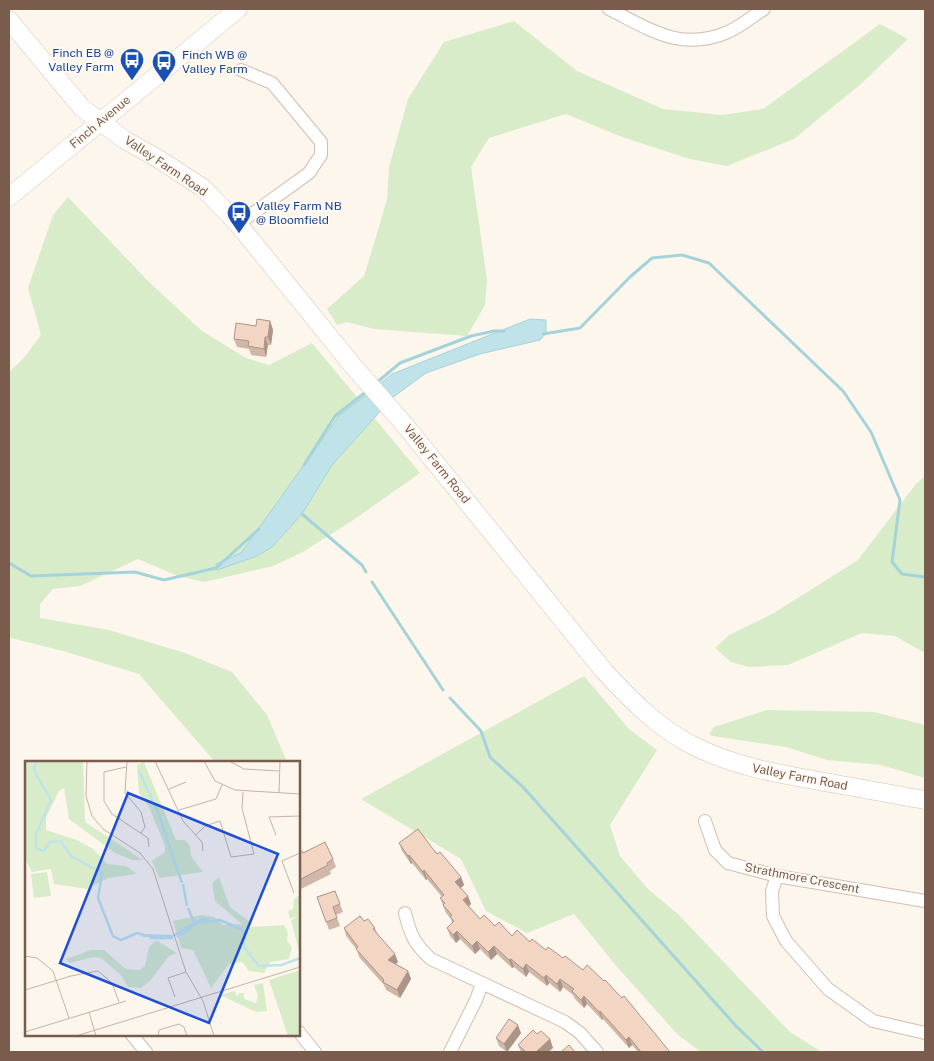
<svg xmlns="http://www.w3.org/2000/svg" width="934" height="1061" viewBox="0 0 934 1061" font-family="'Public Sans',sans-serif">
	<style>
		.green { fill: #d8ecc9 }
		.water { fill: #bfe3e8; stroke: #a5d3da }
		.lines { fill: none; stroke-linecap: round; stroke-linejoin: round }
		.stream { stroke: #a5d3da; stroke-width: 3 }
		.street-casing { stroke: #d1beb0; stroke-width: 14 }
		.secondary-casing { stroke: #d6c0b0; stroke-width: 19 }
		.street { stroke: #fff; stroke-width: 12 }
		.secondary { stroke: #fff; stroke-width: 18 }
		.wall { fill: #d1b7a8 }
		.shaded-wall { fill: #aa9588 }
		.building { fill: #f3d5c3; stroke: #aa9588 }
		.labels { text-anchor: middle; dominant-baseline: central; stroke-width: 4; stroke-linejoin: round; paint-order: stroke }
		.transit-label { font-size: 12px; fill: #164399; stroke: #fffaf3; text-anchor: start }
		.street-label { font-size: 12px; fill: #7a5c4d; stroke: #fffaf3 }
		.inset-river { fill: none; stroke: #bfe3e8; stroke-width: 2.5 }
		.inset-road { fill: none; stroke: #c5b3a7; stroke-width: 1 }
		.view { fill: #1d4ed8; fill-opacity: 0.15; stroke: #1d4ed8; stroke-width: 2.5 }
		.inset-edge { fill: none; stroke: #7a5c4d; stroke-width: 2.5 }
	</style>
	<rect width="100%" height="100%" fill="#fdf6ec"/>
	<path class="green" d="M514,21L577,71L663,109L722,115L763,109L880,24L908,39L862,83L794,139L727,166L690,159L622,137L566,114L489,138L471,167L487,280L485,305L467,336L374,329L347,322L337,325L327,309L364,276L387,200L389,167L408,99L444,42Z
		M68,197L148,281L202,331L246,358L269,365L312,343L420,473L352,521L301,553L273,566L204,582L178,576L138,559L80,586L53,589L40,604V618L109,630L185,653L232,672L267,715L287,762H215L139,674L63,651L11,638L9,633V372L23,359L41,335L28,288L53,215Z
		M925,476V653L895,636L862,633L788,665L749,667L731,662L715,648L729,635L774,613L858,560L916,484Z
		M584,676L629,729L657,750L610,825L620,856L648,889L678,914L790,1032L822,1052H701L678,1035L618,968L574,914L527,933L486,911L461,859L361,799Z
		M767,710L874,712L925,725V778L881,765L827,760L786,747L712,736L709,734L714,727Z"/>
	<path class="water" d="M530,319L546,320V333L540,340L480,354L426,373L392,398L332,465L302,514L272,547L257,556L217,570L216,564L241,553L339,416L392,374Z"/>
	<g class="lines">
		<path class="stream" d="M543,334L580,328L630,277L652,258L682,255L709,263L843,391L871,432L900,500L892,562L902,574L925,577
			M375,384L400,363L471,336L494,331H504
			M304,465L335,416L367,391
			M302,514L362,565L366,572
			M9,563L31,576L135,572L164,580L216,568L259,529
			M372,582L443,690
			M450,698L481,731L490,757L523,787L736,1026L763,1052"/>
		<defs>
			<path id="street" d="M609,9C651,30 681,52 728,32C741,26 753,16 764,9
				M238,224L309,173L321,155V142L272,83L241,70
				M705,821L715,850L728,863L777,876L925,901
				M777,876L772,891L773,916L786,941L828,989L873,1021L925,1033
				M405,913C410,934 415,945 431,959L565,1022L580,1033L597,1052
				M299,1032L315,1052
				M132,1035L146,1052
				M450,1052L476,1000L482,984"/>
			<path id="secondary" d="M9,20L82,108L125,140L157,158L203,188L238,224L354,367L404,424L604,671C630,699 656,726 690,744C735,768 786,775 836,784C866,789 895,795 925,800
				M9,197L238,9"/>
		</defs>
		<use href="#street" class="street-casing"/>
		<use href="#secondary" class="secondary-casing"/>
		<use href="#street" class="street"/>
		<use href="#secondary" class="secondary"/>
	</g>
	<path class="wall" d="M270,321L273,330L271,345H268L266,357L251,355L249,349L237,347L234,339L256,326Z
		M399,843L433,849L461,877L464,885L461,888L468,896L471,904L469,906L480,919L512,936L530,942L670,1052H638L632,1045L629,1048L603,1019L602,1020L587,1004L584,1008L575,999L573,995L563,987L560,992L549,983L547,986L529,972L526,977L514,967L512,968L497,954L491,960L480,949L475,954L460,939L456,943L450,936L447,928L452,923L451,919L446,913L440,898L442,897L427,879L426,880L412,863L411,864L402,851Z
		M299,853H303L333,859L336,867L330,871L331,874L299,890Z
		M335,891L343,912L336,915L340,926L329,930L317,897Z
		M364,921L375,928L377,933L398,962L396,964L408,971L411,979L400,998L386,990L384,985L359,957L357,950L346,936L344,928Z
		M521,1033L507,1052L499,1046L496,1038Z
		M537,1034L550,1039L553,1048L548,1052H521L518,1045Z"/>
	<path class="shaded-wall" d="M270,321L273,330L271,345L268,337Z
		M265,337L268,345L266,357L264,349Z
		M409,855L412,863L411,864L408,856Z
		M424,870L427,879L426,880L423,872Z
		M461,877L464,885L458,890L455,882Z
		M468,896L471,904L466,908L463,900Z
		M457,931L460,939L456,943L453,935Z
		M477,941L480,949L475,954L472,946Z
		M494,946L497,954L491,960L488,952Z
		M395,954L398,962L391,968L388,960Z
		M511,959L514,967L512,968L509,960Z
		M526,964L529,972L526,977L523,969Z
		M408,971L411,979L400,998L397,990Z
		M546,975L549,983L547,986L544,978Z
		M560,979L563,987L560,992L557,984Z
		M584,996L587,1004L584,1008L581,1000Z
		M600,1011L603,1019L602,1020L599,1012Z
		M518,1025L521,1033L507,1052L504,1044Z
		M629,1037L632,1045L629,1048L626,1040Z
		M550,1039L553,1048L548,1052H536Z"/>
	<path class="building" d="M257,319L270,321L268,337H265L264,349L248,346L249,341L234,339L236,323L256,326Z
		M418,829L433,849L437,854L440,852L461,877L455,882L468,896L463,900L480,919L484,915L495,926L499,922L512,936L517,930L530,942L532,939L546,950L548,947L563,958L565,956L583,970L587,965L604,981L605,980L622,998L624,996L670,1052H641L629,1037L626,1040L600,1011L599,1012L584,996L581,1000L572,991L574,989L560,979L557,984L546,975L544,978L526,964L523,969L511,959L509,960L494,946L488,952L477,941L472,946L457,931L453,935L447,928L454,921L450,917L452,915L443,905L445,903L440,898L444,895L424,870L423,872L409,855L408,856L399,843Z
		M325,842L333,859L327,863L328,865L299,880V853L302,851L303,853Z
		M335,891L340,904L333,907L337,918L326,922L317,897Z
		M360,916L364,921L368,919L375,928L373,929L395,954L388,960L408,971L397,990L383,982L384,980L356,949L358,947L344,928Z
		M509,1019L518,1025L504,1044L496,1038Z
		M533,1030L537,1034L541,1031L550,1039L536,1052H526L518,1045Z
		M569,1045L575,1052H561Z"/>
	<defs>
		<symbol id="bus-pin" viewBox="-11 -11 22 30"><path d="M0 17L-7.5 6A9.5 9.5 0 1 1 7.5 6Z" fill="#1a4fb4" stroke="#fffaf3"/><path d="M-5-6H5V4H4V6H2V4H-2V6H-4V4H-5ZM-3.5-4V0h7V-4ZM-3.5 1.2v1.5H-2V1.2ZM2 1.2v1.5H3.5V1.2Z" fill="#fff"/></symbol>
	</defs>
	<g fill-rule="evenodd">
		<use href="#bus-pin" x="118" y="46" width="28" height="38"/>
		<use href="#bus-pin" x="150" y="48" width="28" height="38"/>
		<use href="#bus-pin" x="225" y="199" width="28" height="38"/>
	</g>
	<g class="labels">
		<g class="transit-label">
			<text x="114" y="53" text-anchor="end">Finch EB @<tspan x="114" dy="14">Valley Farm</tspan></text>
			<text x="182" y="55">Finch WB @<tspan x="182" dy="14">Valley Farm</tspan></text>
			<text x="256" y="206">Valley Farm NB<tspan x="256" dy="14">@ Bloomfield</tspan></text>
		</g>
		<g class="street-label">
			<text transform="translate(100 122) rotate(-40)">Finch Avenue</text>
			<text transform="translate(166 166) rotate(34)">Valley Farm Road</text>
			<text transform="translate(437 464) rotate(51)">Valley Farm Road</text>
			<text transform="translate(800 777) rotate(11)">Valley Farm Road</text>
			<text transform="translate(802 878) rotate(11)">Strathmore Crescent</text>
		</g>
	</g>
	<g transform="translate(25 761)">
		<rect width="275" height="275" fill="#fdf6ec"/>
		<path d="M0,0H58L60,61L118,99H107L90,92L44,58L39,27L34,30L21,57V69L52,79L68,88L82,103L101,105L112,113L83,117L62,128L29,123L26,108L7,111L0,98ZM119,1L151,79H160L165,85L166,95L178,111L134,117L127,100L140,91V85L124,46L114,32L112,4ZM22,111L26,135L9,137L6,113ZM194,116L205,146L224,160V166L259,164L263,172L262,180L267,186L264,198L245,201L239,212L224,210L217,201L204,203L186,227L168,189L156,187L148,160L177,154L189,156L198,164L217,163L190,140L187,122ZM275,134V189L274,190L266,159L274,154L265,158L263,150L268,148L269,138ZM131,179L152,192L144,195L125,220L116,227L103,226L96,214L76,197L69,196L45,202L41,198L66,189H79L101,208L115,209L120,205L124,186ZM275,209V275H263L244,219ZM238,222L242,250L231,251L195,234L210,230L212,236L214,232H219V238L231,242L233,234L229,224Z" fill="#d8ecc9"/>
		<path d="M176,157H186L146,177L117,176L120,173L147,174Z" fill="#bfe3e8"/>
		<path class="inset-river" d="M12,0L9,7L11,13L26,39L11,73V87L19,90L25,81L36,80L46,95L77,112L73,137L88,175L96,179L112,172L119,174M114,10L133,51L157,122M158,123L162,145M163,147L169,161M178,161L195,159L216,168L220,173L219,186L234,205L257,204L275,197M152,176L166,168M125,177H148"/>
		<path class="inset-road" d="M62,0L61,35L67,55L78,68L115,92L128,108L161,211L178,240L189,275M102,0L100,32L116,51L120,66L116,72M130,0L158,60L177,81L178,90M179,0L190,20L210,29L275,33M204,0L219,8L254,10M101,6L79,11V40L87,53L123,77L124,86M144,28L161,21M254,32L255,0M275,45V68M154,49L191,38L197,24M171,74L180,65L195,60L206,96L229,93L217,47L218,31M251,74L244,56L274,55M269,132L257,100L275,92M0,195L12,197L28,210L44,257M0,229L46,215L73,210L87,222L94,241M150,236L143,217L161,211M64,251L71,275M0,271L101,240M51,275L275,206M133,275L134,269L154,263L159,266L162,275"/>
		<path class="view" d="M103,32L253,93L184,262L35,202Z"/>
		<rect width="275" height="275" class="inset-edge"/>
	</g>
	<rect width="934" height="1061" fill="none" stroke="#7a5c4d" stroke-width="20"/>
</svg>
